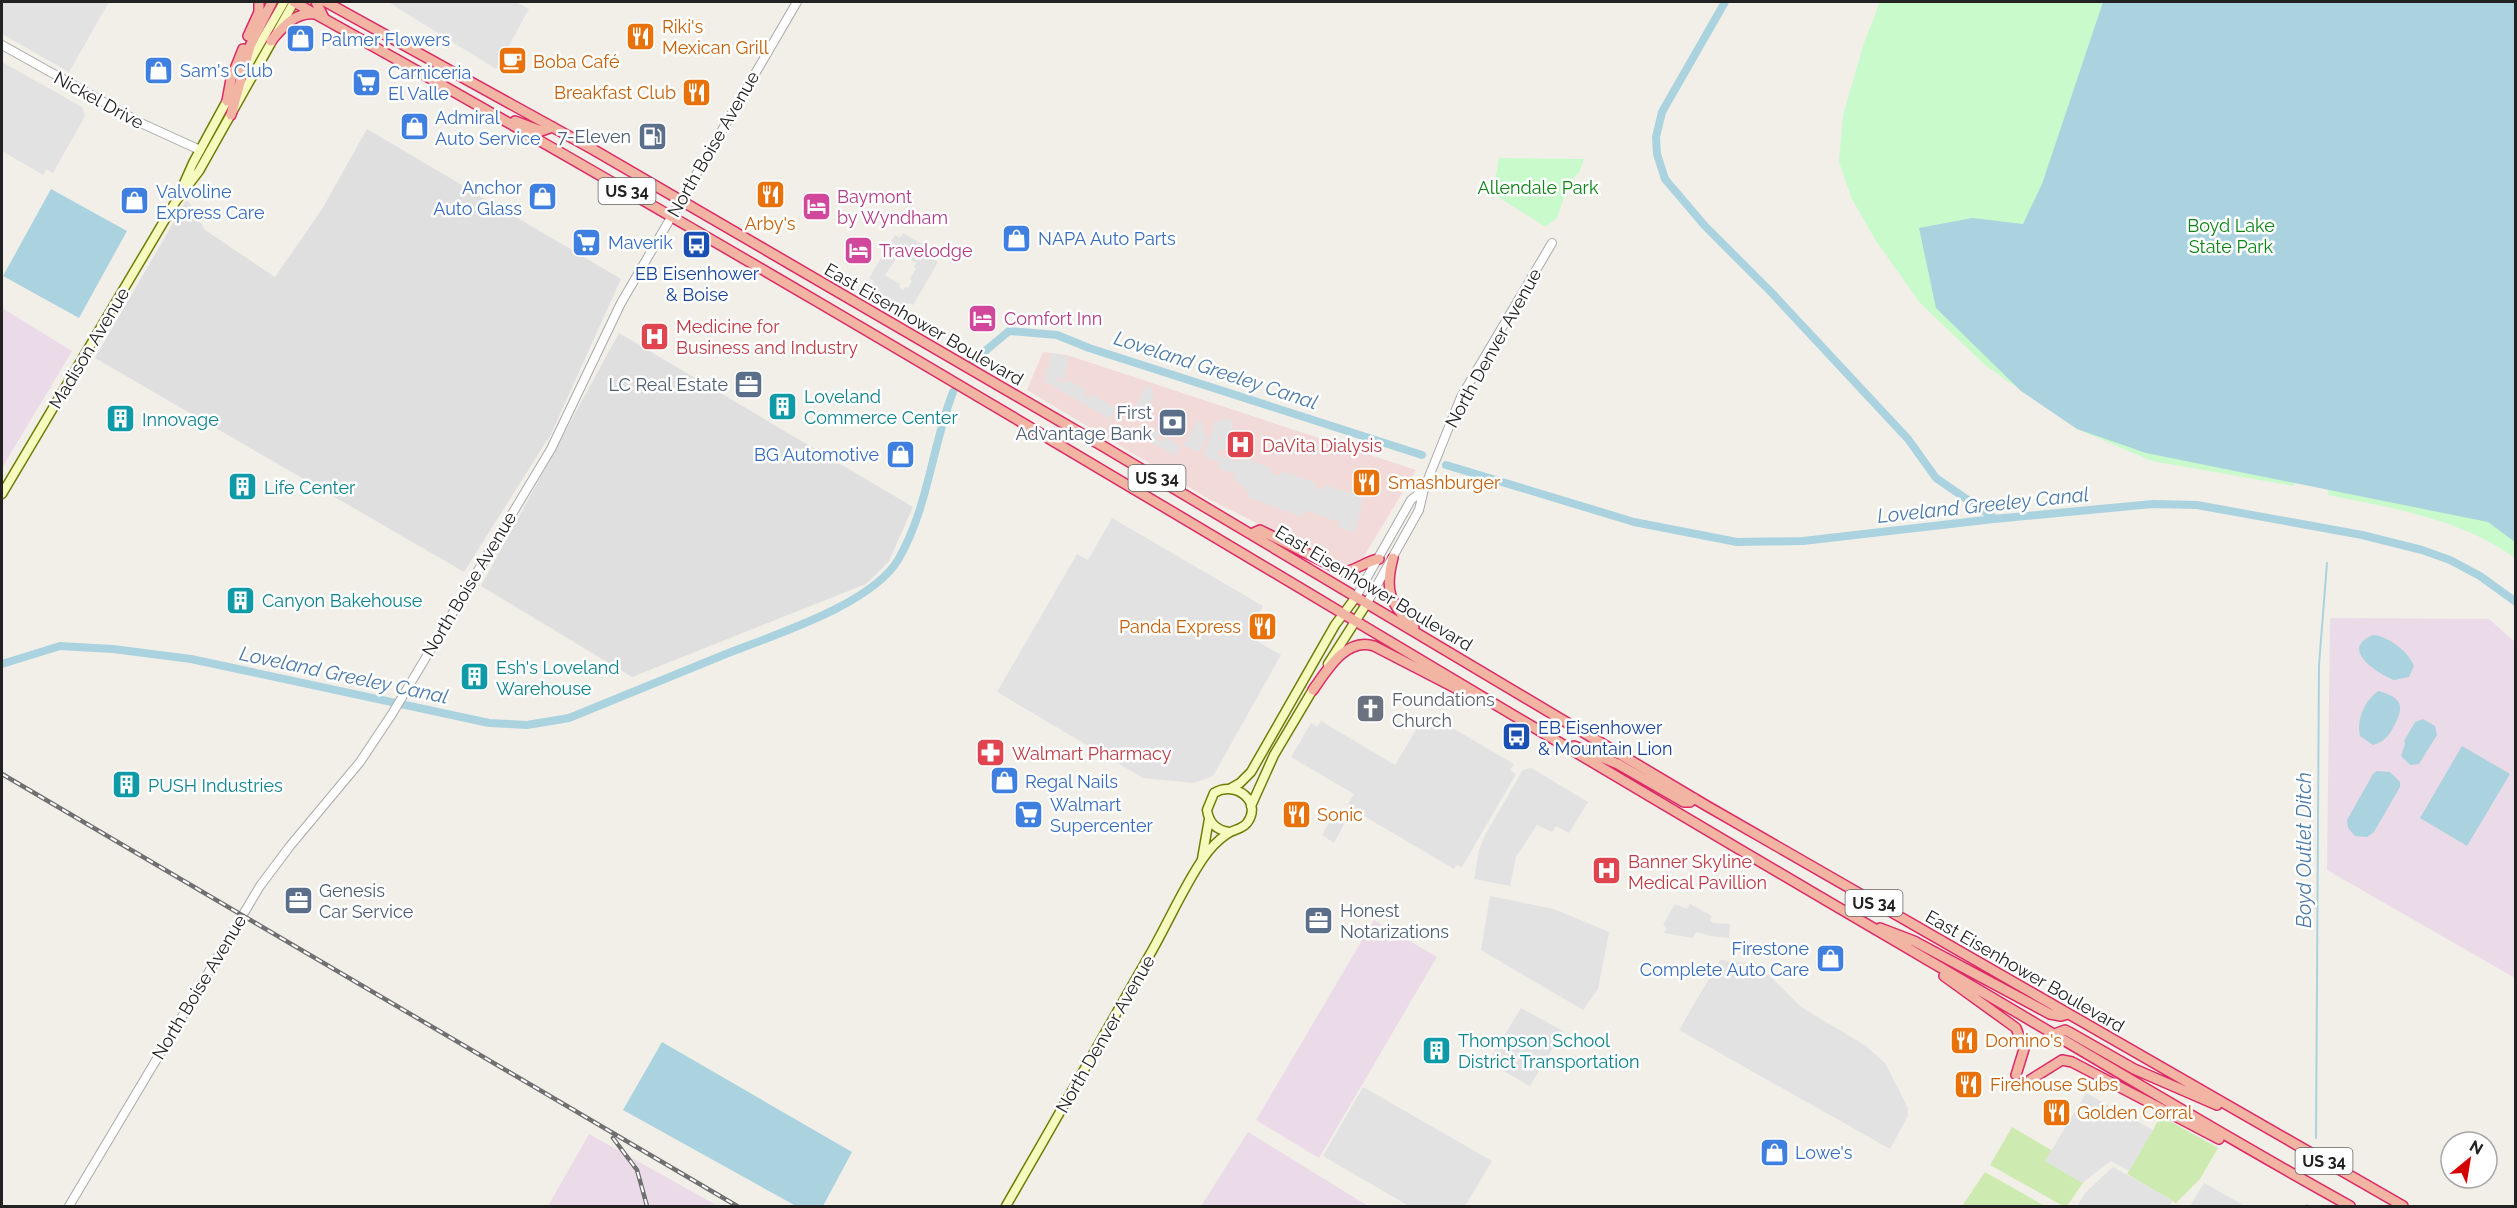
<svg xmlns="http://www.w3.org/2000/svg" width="2517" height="1208" viewBox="0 0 2517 1208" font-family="Raleway,sans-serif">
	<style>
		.residential { fill: #e0dfdf }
		.commercial { fill: #f2dad9 }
		.industrial { fill: #ebdbe8 }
		.grass { fill: #cdebb0 }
		.park { fill: #c8facc }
		.parking { fill: #e2e2e2; fill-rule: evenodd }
		.water { fill: #aad3df }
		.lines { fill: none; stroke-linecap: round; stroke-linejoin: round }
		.stream { stroke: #aad3df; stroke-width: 2 }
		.canal { stroke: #aad3df; stroke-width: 8 }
		.tertiary-casing { stroke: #a9a9a9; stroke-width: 10 }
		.secondary-casing { stroke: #707d05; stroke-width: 11 }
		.trunk-casing { stroke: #dc2a67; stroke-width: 12 }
		.tertiary { stroke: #fff; stroke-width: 8 }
		.secondary { stroke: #f7fabf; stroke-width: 8 }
		.trunk { stroke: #f2b4a3; stroke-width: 9 }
		.rail-casing { stroke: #707070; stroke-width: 4.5 }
		.rail { stroke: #fff; stroke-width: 2; stroke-dasharray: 7; stroke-linecap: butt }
		.labels { text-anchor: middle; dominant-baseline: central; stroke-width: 5; stroke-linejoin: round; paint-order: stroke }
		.shield { fill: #fff; stroke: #646464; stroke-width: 1.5 }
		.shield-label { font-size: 16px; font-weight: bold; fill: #222 }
		.food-label { font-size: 18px; fill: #c56008; stroke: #fff; text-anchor: start }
		.shop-label { font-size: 18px; fill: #366cbe; stroke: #fff; text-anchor: start }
		.street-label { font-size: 18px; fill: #222; stroke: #fff }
		.service-label { font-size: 18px; fill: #4e5e75; stroke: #fff; text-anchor: end }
		.park-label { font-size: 18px; fill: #0c8416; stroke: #fff }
		.hotel-label { font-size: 18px; fill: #b23c85; stroke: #fff; text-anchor: start }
		.transit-label { font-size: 18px; fill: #164399; stroke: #fff }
		.health-label { font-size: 18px; fill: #be3a42; stroke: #fff; text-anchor: start }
		.culture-label { font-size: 18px; fill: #0d838f; stroke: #fff; text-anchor: start }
		.worship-label { font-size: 18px; fill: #5b616d; stroke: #fff; text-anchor: start }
		.water-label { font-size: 20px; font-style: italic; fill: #4a7aab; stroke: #fff }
	</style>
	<rect width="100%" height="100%" fill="#f2efe9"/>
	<path class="residential" d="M367,129L621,279L551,434L464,572L95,358L187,199L205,230L275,277L322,209Z
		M619,333L913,507L889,561L866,584L632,677L481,586Z"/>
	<path class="commercial" d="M1043,352L1067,355L1416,470L1363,558L1348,566L1325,558L1209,499L1027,390Z"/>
	<path class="industrial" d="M2,308L72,351L2,468Z
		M2330,618L2489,619L2515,642V978L2327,870Z
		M1374,920L1437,957L1319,1158L1256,1120Z
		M1248,1132L1368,1206H1201Z
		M589,1134L718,1206H548Z"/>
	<path class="grass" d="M2161,1116L2218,1148L2200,1179L2176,1203L2127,1174Z
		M2012,1127L2090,1173L2067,1206H2063L1990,1165Z
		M1985,1172L2045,1206H1962Z"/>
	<path class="park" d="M1880,2H2515V558C2459,518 2395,509 2328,495L2329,465L2299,478L2293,486L2152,461L2077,429L1986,366L1920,303L1876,241L1852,199L1839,162L1843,115L1864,43Z
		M1499,158L1584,159L1579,173L1572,179L1567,189L1557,218L1546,227L1490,192L1495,181Z"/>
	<path class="parking" d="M2,2H109L69,72L2,34Z
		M388,2H516L529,9L496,69Z
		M2,62L82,107L85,116L53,173L46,169L43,175L2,151Z
		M903,233L937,253L933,259L938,262L913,305L909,303L906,309L870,288L874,281L869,278L895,235L900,238ZM902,254L916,263L914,267L916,268L910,279L912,281L908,288L905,287L903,290L899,287L900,284L885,275L897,257L900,258Z
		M1052,353L1069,357L1064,379L1058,378L1057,380L1063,384L1066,379L1086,390L1084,395L1089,398L1092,394L1116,408L1110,419L1044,381Z
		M1147,385L1152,388L1153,399L1150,403L1154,406L1146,422L1132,413Z
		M1223,418L1234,421L1225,451L1219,449L1217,455L1238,462L1241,457L1271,468L1270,472L1280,476L1282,471L1316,483L1314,487L1324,490L1326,485L1363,498L1355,533L1338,527L1339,522L1304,510L1302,517L1248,497L1249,492L1234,480L1235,474L1218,468L1219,463L1204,456L1215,421L1220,422Z
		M1198,421L1202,422L1203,433L1208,436L1199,452L1183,445Z
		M1145,425L1160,433L1157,439L1163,442L1165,437L1181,446L1175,456L1139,435Z
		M1112,518L1263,606L1248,636L1281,655L1213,776L1194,783L1143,778L997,692L1077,554L1088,560Z
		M1432,716L1514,764L1510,770L1516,774L1462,867L1457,865L1454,869L1347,806L1354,794L1291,757L1311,723L1317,727L1321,721L1395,765L1420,723L1426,727Z
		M1531,768L1588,802L1569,833L1556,826L1552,832L1537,825L1516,857L1510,886L1474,879L1479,850L1485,835L1523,770Z
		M1336,811L1348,817L1334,843L1322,835Z
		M1490,896L1554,909L1609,932L1598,989L1583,1010L1481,950Z
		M1675,904L1687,909L1690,904L1712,916L1710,920L1713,923L1730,924L1729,938L1711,936L1696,932L1693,938L1664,933L1667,928L1663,925Z
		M1720,960L1748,963L1760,970L1774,980L1801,1007L1866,1046L1885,1063L1908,1108V1116L1890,1149L1679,1030Z
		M1521,1008L1563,1031L1530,1086L1488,1062Z
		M1363,1087L1492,1161L1465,1206H1409L1323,1156Z
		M2086,1093L2153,1130L2129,1171L2111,1161L2082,1183L2045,1161Z
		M2113,1167L2172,1200L2170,1206H2077L2086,1192Z
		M2204,1183L2245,1206H2190Z"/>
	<path class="water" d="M2103,2H2515V542L2488,522L2146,453L2077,429L2021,391L1936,308L1919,228L1972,218L2023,224L2042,184Z
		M51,189L127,231L79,318L3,276Z
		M2373,635C2388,636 2409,652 2414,666L2409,677L2394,680C2378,674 2338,649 2373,635Z
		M2378,691C2402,697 2405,706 2394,726C2389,736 2384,742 2373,745L2360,736C2356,720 2365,700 2378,691Z
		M2423,719L2435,726L2437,735L2419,764L2410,765L2401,756L2405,744L2404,741L2415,722Z
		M2462,746L2510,774L2467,846L2420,818Z
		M2377,771L2390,772L2400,782V787L2374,832L2367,837L2355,836L2348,828L2347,820L2373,774Z
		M662,1042L852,1152L823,1206H796L623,1110Z"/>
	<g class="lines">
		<path class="stream" d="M2316,1138L2319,665L2327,563
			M2307,1206V1205"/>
		<path class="canal" d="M1725,2L1662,112L1656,137L1657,154L1665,179L1705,226L1771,292L1908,439L1936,478L1994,518
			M972,362L1009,331L1057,335L1089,348L1422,455
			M1446,465L1634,522L1737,542L1803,541L1994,519L2153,504L2197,505L2362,535L2422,550L2450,560L2480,576L2516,602
			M2,664L60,646L113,649L191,659L489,723L527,725L569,718C620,697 670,677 721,656C770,636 870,606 898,560C928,509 932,446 953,392"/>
		<defs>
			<path id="tertiary" d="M2,45L143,124L200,150
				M1356,597L1411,500L1423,490
				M1367,603L1419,510L1424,489L1461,397L1552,243
				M69,1206L260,886L290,846L360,762L392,714L551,449L621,303L797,2"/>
			<path id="secondary" d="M246,68L284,2
				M181,190L193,163L229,97
				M2,494L176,201L199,171L294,2
				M1328,664L1367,603
				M1231,788L1240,783L1251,772L1335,625L1356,597
				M1251,806L1274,755L1315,686
				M1202,859L1209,819
				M1006,1206C1054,1123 1101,1040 1149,956C1167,925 1182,890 1202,860C1208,851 1218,840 1227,834C1234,829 1241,830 1247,823C1263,802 1236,780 1214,793L1207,810C1209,823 1216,830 1229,832"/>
			<path id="trunk" d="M294,2C845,308 1381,641 1926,959C2067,1041 2207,1127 2350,1206
				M316,2L324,18
				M326,2L594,150L1101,445L1707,806L2403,1206
				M248,36L259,12V2
				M271,41C283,27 295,12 315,14
				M227,101L231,79L243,49
				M231,115L250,46L272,2
				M515,121L541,131L553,127
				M1251,534L1260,530L1344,572C1357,570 1366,561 1379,559
				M1393,558C1384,591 1390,604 1414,627
				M1313,690C1327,670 1346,637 1374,646L1467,694
				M1574,746L1618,764L1684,802H1690L1694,798
				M1880,928L1914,941L2050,1014L2061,1016L2068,1014
				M1944,976L2016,1028L2024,1049L2016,1075
				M2057,1033L2065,1030L2069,1032L2134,1069L2217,1105
				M2030,1080L2062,1060L2072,1062L2219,1139"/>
		</defs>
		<use href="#tertiary" class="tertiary-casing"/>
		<use href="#secondary" class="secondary-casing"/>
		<use href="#trunk" class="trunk-casing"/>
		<use href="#tertiary" class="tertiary"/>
		<use href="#secondary" class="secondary"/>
		<use href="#trunk" class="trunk"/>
		<defs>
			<path id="rail" d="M2,774L737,1206
				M613,1138L637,1170L647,1206"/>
		</defs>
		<use href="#rail" class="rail-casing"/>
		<use href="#rail" class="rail"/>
	</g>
	<defs>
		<symbol id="restaurant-square" viewBox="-11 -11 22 22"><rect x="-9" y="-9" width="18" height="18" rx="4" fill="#e8710a" stroke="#fff"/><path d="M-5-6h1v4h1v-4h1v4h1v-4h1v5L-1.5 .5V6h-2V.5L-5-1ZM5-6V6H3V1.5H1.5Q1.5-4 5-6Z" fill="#fff"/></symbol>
		<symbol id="shop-square" viewBox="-11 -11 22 22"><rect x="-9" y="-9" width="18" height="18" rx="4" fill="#3f7fe0" stroke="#fff"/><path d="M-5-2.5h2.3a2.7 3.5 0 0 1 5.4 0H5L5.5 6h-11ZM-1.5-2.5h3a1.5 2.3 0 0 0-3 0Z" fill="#fff"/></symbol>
		<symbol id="cafe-square" viewBox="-11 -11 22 22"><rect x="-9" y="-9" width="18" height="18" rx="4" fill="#e8710a" stroke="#fff"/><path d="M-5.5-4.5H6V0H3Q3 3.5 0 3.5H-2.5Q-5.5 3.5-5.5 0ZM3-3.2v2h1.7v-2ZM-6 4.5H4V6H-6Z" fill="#fff"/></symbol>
		<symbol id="supermarket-square" viewBox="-11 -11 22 22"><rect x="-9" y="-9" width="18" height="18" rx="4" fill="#3f7fe0" stroke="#fff"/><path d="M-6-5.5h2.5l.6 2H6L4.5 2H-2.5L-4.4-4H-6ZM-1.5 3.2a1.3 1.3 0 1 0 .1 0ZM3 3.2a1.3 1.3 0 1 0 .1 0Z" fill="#fff"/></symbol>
		<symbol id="fuel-square" viewBox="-11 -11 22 22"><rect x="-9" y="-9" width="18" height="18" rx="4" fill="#5c6f8a" stroke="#fff"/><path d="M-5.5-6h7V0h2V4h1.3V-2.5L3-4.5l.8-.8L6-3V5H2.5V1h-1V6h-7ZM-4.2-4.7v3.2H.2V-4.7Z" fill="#fff"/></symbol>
		<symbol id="hotel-square" viewBox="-11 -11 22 22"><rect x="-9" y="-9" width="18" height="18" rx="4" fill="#d1479c" stroke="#fff"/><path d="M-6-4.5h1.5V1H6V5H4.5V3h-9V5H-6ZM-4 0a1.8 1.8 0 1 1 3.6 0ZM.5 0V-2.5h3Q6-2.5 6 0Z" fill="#fff"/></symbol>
		<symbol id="bus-square" viewBox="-11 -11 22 22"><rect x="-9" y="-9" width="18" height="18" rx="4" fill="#1a4fb4" stroke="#fff"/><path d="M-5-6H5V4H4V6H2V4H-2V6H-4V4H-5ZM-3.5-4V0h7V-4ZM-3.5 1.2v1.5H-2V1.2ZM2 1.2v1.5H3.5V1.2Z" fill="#fff"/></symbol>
		<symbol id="hospital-square" viewBox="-11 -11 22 22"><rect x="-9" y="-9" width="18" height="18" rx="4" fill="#e0444e" stroke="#fff"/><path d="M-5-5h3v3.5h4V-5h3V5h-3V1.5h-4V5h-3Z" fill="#fff"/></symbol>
		<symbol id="office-square" viewBox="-11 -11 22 22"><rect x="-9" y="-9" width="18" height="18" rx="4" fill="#5c6f8a" stroke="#fff"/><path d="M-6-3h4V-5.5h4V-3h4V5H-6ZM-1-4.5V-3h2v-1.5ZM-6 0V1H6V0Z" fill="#fff"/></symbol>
		<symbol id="building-square" viewBox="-11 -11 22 22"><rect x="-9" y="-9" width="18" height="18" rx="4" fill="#0f9aa8" stroke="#fff"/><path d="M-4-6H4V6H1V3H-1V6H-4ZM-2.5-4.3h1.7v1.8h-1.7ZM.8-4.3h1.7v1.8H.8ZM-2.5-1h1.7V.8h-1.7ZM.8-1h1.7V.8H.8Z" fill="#fff"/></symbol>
		<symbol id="bank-square" viewBox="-11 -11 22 22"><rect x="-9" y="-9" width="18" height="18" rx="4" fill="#5c6f8a" stroke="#fff"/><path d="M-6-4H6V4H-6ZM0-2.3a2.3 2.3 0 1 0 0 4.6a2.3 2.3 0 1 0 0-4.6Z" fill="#fff"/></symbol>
		<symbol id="church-square" viewBox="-11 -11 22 22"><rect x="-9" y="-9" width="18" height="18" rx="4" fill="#6b7280" stroke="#fff"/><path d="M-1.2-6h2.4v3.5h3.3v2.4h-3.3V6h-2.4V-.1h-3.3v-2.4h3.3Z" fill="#fff"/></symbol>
		<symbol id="pharmacy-square" viewBox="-11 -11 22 22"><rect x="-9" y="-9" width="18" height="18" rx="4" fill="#e0444e" stroke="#fff"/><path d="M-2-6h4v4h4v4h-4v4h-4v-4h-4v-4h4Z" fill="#fff"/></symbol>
	</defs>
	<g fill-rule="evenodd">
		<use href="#restaurant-square" x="624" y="20" width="33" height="33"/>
		<use href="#shop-square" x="284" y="22" width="33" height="33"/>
		<use href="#cafe-square" x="496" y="44" width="33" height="33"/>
		<use href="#shop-square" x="142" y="54" width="33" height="33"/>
		<use href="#supermarket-square" x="350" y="66" width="33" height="33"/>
		<use href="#restaurant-square" x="680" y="76" width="33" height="33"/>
		<use href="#shop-square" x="398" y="110" width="33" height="33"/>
		<use href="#fuel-square" x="636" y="120" width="33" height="33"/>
		<use href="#restaurant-square" x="754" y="178" width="33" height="33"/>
		<use href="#shop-square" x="526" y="180" width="33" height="33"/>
		<use href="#shop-square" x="118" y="184" width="33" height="33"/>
		<use href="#hotel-square" x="800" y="190" width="33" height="33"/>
		<use href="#shop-square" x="1000" y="222" width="33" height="33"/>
		<use href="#supermarket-square" x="570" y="226" width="33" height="33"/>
		<use href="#bus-square" x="680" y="228" width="33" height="33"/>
		<use href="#hotel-square" x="842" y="234" width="33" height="33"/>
		<use href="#hotel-square" x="966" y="302" width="33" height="33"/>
		<use href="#hospital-square" x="638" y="320" width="33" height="33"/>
		<use href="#office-square" x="732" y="368" width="33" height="33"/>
		<use href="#building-square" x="766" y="390" width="33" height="33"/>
		<use href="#building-square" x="104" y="402" width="33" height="33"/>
		<use href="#bank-square" x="1156" y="406" width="33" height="33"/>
		<use href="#hospital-square" x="1224" y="428" width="33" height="33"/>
		<use href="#shop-square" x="884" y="438" width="33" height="33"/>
		<use href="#restaurant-square" x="1350" y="466" width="33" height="33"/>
		<use href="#building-square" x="226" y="470" width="33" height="33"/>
		<use href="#building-square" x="224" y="584" width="33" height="33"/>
		<use href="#restaurant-square" x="1246" y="610" width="33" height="33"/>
		<use href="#building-square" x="458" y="660" width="33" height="33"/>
		<use href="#church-square" x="1354" y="692" width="33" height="33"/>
		<use href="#bus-square" x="1500" y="720" width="33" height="33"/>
		<use href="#pharmacy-square" x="974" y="736" width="33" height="33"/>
		<use href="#shop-square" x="988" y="764" width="33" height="33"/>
		<use href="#building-square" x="110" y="768" width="33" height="33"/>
		<use href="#supermarket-square" x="1012" y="798" width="33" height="33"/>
		<use href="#restaurant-square" x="1280" y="798" width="33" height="33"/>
		<use href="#hospital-square" x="1590" y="854" width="33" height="33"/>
		<use href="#office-square" x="282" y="884" width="33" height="33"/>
		<use href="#office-square" x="1302" y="904" width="33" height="33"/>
		<use href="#shop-square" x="1814" y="942" width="33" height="33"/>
		<use href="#restaurant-square" x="1948" y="1024" width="33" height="33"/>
		<use href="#building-square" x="1420" y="1034" width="33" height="33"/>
		<use href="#restaurant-square" x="1952" y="1068" width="33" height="33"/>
		<use href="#restaurant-square" x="2040" y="1096" width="33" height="33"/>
		<use href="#shop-square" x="1758" y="1136" width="33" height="33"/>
	</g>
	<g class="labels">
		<g class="shield">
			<rect x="598.5" y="178" width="57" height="26" rx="4.5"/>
			<rect x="1128.5" y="465" width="57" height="26" rx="4.5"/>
			<rect x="1845.5" y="890" width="57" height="26" rx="4.5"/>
			<rect x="2295.5" y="1148" width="57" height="26" rx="4.5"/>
		</g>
		<g class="shield-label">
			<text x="627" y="191">US 34</text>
			<text x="1157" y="478">US 34</text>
			<text x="1874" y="903">US 34</text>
			<text x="2324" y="1161">US 34</text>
		</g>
		<g class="food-label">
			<text x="662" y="26">Riki's<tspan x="662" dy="21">Mexican Grill</tspan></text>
			<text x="533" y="61">Boba Café</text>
			<text x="676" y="92" text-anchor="end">Breakfast Club</text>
			<text x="770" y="223" text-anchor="middle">Arby's</text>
			<text x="1388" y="482">Smashburger</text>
			<text x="1241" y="626" text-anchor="end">Panda Express</text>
			<text x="1317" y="814">Sonic</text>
			<text x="1985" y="1040">Domino's</text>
			<text x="1990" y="1084">Firehouse Subs</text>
			<text x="2077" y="1112">Golden Corral</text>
		</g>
		<g class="shop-label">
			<text x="321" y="39">Palmer Flowers</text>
			<text x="180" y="70">Sam's Club</text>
			<text x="388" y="72">Carniceria<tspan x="388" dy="21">El Valle</tspan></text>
			<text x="435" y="117">Admiral<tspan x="435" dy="21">Auto Service</tspan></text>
			<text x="522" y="187" text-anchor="end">Anchor<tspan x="522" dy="21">Auto Glass</tspan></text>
			<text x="156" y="191">Valvoline<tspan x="156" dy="21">Express Care</tspan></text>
			<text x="1038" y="238">NAPA Auto Parts</text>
			<text x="608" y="242">Maverik</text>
			<text x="879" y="454" text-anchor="end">BG Automotive</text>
			<text x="1025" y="781">Regal Nails</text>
			<text x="1050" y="804">Walmart<tspan x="1050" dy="21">Supercenter</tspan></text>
			<text x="1809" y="948" text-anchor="end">Firestone<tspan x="1809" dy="21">Complete Auto Care</tspan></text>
			<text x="1795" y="1152">Lowe's</text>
		</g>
		<g class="street-label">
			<text transform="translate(99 100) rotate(29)">Nickel Drive</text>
			<text transform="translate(713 144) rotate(-60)">North Boise Avenue</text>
			<text transform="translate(924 324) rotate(30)">East Eisenhower Boulevard</text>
			<text transform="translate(89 348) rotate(-59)">Madison Avenue</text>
			<text transform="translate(1493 348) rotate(-61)">North Denver Avenue</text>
			<text transform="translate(469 584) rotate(-59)">North Boise Avenue</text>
			<text transform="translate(1374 588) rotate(31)">East Eisenhower Boulevard</text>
			<text transform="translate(2025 971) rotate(30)">East Eisenhower Boulevard</text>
			<text transform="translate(199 987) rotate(-59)">North Boise Avenue</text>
			<text transform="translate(1105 1034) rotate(-60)">North Denver Avenue</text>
		</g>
		<g class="service-label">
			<text x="631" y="136">7-Eleven</text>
			<text x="728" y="384">LC Real Estate</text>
			<text x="1152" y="412">First<tspan x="1152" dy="21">Advantage Bank</tspan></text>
			<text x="319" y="890" text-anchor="start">Genesis<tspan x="319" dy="21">Car Service</tspan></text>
			<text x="1340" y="910" text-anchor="start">Honest<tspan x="1340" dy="21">Notarizations</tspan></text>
		</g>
		<g class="park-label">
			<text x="1538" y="187">Allendale Park</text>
			<text x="2231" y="225">Boyd Lake<tspan x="2231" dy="21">State Park</tspan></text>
		</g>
		<g class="hotel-label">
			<text x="837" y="196">Baymont<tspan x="837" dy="21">by Wyndham</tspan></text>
			<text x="879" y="250">Travelodge</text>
			<text x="1004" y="318">Comfort Inn</text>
		</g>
		<g class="transit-label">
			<text x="697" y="273">EB Eisenhower<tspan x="697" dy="21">&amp; Boise</tspan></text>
			<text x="1538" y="727" text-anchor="start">EB Eisenhower<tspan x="1538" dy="21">&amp; Mountain Lion</tspan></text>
		</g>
		<g class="health-label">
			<text x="676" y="326">Medicine for<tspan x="676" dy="21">Business and Industry</tspan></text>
			<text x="1262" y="445">DaVita Dialysis</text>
			<text x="1012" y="753">Walmart Pharmacy</text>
			<text x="1628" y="861">Banner Skyline<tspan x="1628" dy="21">Medical Pavillion</tspan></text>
		</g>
		<g class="culture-label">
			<text x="804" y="396">Loveland<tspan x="804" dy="21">Commerce Center</tspan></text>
			<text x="142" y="419">Innovage</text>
			<text x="264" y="487">Life Center</text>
			<text x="262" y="600">Canyon Bakehouse</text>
			<text x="496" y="667">Esh's Loveland<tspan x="496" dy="21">Warehouse</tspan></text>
			<text x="148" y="785">PUSH Industries</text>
			<text x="1458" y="1040">Thompson School<tspan x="1458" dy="21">District Transportation</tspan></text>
		</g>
		<g class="worship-label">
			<text x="1392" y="699">Foundations<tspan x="1392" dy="21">Church</tspan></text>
		</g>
		<g class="water-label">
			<text transform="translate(1216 370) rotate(18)">Loveland Greeley Canal</text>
			<text transform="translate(1983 505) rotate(-6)">Loveland Greeley Canal</text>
			<text transform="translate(344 675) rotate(12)">Loveland Greeley Canal</text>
			<text transform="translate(2304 850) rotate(-90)">Boyd Outlet Ditch</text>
		</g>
	</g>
	<rect width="2517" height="1208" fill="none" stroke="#222222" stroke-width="6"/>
	<g transform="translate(2469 1160) rotate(30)"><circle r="28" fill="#ffffff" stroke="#a7a7a7" stroke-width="1.5"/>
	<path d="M0-4.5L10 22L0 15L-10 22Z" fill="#d40000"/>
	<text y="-9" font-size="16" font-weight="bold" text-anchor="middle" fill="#222222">N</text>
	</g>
</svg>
